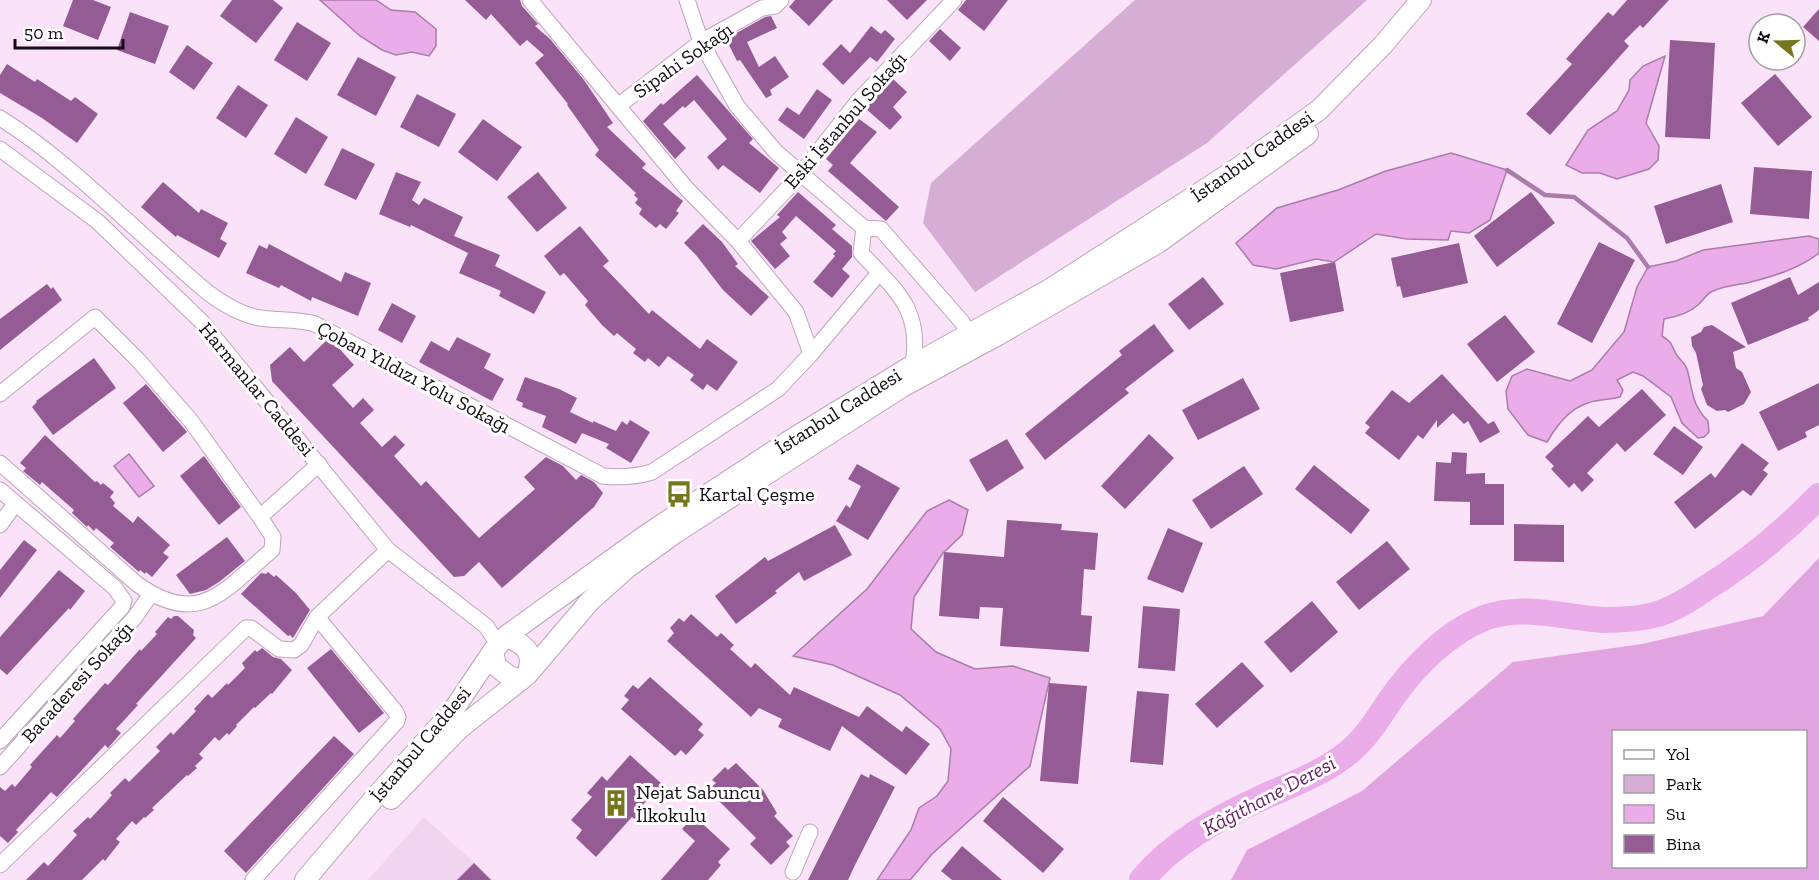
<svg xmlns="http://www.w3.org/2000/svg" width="1819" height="880" viewBox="0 0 1819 880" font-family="'Zilla Slab',serif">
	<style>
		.built { fill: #f0d4f0 }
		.green { fill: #d5add5 }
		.forest { fill: #e2a4e1; fill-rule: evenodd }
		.water { fill: #ebacea; stroke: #aa7caa; stroke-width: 1.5 }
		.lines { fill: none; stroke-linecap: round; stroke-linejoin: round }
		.stream { stroke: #aa7caa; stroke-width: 4.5 }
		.river { stroke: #ebacea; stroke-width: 26 }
		.building { fill: #945b94 }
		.minor-casing { stroke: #bca5bb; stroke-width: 17 }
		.major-casing { stroke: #bca5bb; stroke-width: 22 }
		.minor { stroke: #fff; stroke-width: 15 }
		.major { stroke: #fff; stroke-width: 20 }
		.labels { text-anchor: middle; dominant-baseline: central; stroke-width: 6; stroke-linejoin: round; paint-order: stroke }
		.street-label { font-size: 20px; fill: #140c14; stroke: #fff }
		.poi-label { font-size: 20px; fill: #140c14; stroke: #fff; text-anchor: start }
		.water-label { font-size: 21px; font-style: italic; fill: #6a216b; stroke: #fff }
	</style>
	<rect width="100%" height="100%" fill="#fae2f9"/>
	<path class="built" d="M424,817L493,880H368Z"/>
	<path class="green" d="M1135,0H1367L1207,143L975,292L923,223L931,183Z"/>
	<path class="forest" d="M1819,558V880H1231L1247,850L1362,791L1513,662L1642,644L1763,616ZM1614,732H1806V866H1614Z"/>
	<path class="water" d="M320,0H376L391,10L415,12L436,29V46L429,56L412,52L396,55L382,50L360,36Z
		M1665,56L1646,123L1659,146L1658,160L1649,169L1617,179L1600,173H1582L1566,165L1588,130L1617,111L1629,90L1630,80L1643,66Z
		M1451,153L1507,170L1490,220L1469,233L1451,231L1448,240L1407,239L1376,234L1334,262L1316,259L1276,269L1253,265L1236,243L1277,208L1338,190L1386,171Z
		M1809,236L1819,239V253C1799,269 1771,277 1747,283C1735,285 1722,286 1711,292C1706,295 1702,301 1698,305C1688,314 1676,317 1664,319L1662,336C1672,342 1671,344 1676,354C1679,359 1685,363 1687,369C1693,390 1691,404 1708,421L1709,432L1704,437L1698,438L1682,423L1671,397L1643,376L1633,372L1617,380L1623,390L1620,397C1613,399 1608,399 1601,400C1574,403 1560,420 1547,442L1528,435L1508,409L1506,391L1512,376L1527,369L1570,381L1592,370L1624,332L1637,287L1648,267L1676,261L1703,250Z
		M129,454L154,486L139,497L114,466Z
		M949,500L968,510L962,535L943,553L914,597L911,629L936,652L975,669L1013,666L1050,678L1030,766L932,854L910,880H877L911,830L919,808L937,796L948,781L951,749L940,729L900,695L833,665L793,656L867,589L927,511Z"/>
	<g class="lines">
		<path class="stream" d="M1507,170L1545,195L1574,197L1627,238L1648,267"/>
		<path class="river" d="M1142,880C1171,844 1216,819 1257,800C1289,785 1321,775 1349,752C1366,738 1377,720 1389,702C1412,668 1448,631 1487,617C1527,604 1565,618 1604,620C1621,620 1638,619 1654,615C1673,610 1690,599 1706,588C1748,562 1785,531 1819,496"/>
	</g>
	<path class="building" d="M73,0H93L111,7L98,40L63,26Z
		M232,0H273L283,8L256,43L220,16Z
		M465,0H520L522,6L538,24L535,26L550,39L584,80L613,123L607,127L646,164L642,168L683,201L676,211L679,213L666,229L660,224L656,228L639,214L642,209L635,203L638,199L634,195L636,193L595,155L599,150L567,105L568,104L535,63L544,55L527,40L520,46L491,14L486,20Z
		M795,0H833L809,26L789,7Z
		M887,0H927L907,20Z
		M966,0H1008L984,31L958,10Z
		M1627,0H1669L1643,28L1640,25L1624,41L1629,46L1550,135L1526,114L1572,64L1566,59L1608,12L1613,16Z
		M1819,9V41L1803,27Z
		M130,12L169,26L155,64L117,50Z
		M771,16L777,28L747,42L759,67L775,56L789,77L770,90L772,95L766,98L740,60L737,61L726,39L765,17Z
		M297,22L331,43L307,81L274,60Z
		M871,26L881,34L885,30L895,39L877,62L870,57L843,85L822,64L841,44L850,53Z
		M940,29L961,48L950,61L929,41Z
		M1670,40L1715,43L1710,139L1665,137Z
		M187,45L213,63L194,90L169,72Z
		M358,57L396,77L376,116L337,95Z
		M7,64L35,82L37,79L71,101L75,97L98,114L77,143L42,118L0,93V75Z
		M1775,74L1812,117L1778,146L1741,103Z
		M697,75L753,139L749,143L779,168L760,193L723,165L718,170L707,157L727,139L694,100L685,108L683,106L663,124L686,148L675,159L643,121L661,103L663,105Z
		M893,79L907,92L893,107L902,117L890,130L865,108Z
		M238,85L268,105L246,138L216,118Z
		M817,89L832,100L804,139L778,120L787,107L799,115Z
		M417,94L456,114L439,147L400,127Z
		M296,117L328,137L306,174L274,154Z
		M483,119L522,147L497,181L458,152Z
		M859,119L877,132L850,163L899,207L886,221L828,171L833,165L826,159Z
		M342,148L375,164L356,200L324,185Z
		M1754,167L1812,171L1809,219L1750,214Z
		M396,172L421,182L412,200L419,205L424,198L463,217L454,236L500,255L495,266L546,292L534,314L499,296L501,291L459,273L468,253L411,225L410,227L379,214Z
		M538,172L567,208L537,232L507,197Z
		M163,182L199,213L201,209L228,223L220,239L227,243L219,258L177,235L176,237L141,207Z
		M1721,184L1733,222L1666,244L1654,206Z
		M798,192L836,225L832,229L852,246V257L842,269L850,276L832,298L813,282L835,256L833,254L836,251L796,216L782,232L787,238L780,244L790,256L775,269L751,241L780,217L777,215Z
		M1531,192L1555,223L1497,267L1474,236Z
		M703,224L722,242L738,264L735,266L769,297L751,316L723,290L696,255L684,243Z
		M580,226L609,261L603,266L649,314L652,310L700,349L707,339L738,362L717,391L707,384L703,390L690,380L694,375L668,356L659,367L648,358L645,362L633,353L636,349L617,333L614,336L602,325L585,305L588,301L564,273L560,276L544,256Z
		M1599,242L1635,260L1592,343L1557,324Z
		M1459,243L1468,283L1403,298L1400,286L1397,287L1391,258Z
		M269,244L341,282L345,272L371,283L358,316L312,297L311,301L281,285L279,288L246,273L259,245L267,249Z
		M1335,262L1344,311L1290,322L1280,273Z
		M1203,277L1224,304L1189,330L1168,304Z
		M1790,277L1798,295L1819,282V310L1808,318L1809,320L1748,345L1731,303Z
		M47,284L51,289L53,287L62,300L0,350V319Z
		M392,303L416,316L402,343L378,330Z
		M1505,315L1535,352L1497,382L1467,344Z
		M1154,324L1174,351L1125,389L1129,393L1045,460L1025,434L1122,355L1119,351Z
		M1712,325L1746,347L1733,352L1736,368L1742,372L1751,392L1744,404L1728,412L1725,410L1717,411L1707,405L1701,389L1703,385L1696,353L1692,346L1691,337L1701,332L1704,327Z
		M457,337L491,354L484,368L504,379L492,401L419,362L431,341L449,351Z
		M326,341L337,346L354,365L332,385L353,408L363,398L374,410L360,423L382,447L395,435L405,445L394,456L421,486L426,481L479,538L535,489L524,477L546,457L563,466L576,480L581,475L594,482L603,493L594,507L502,588L479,562L464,576L454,577L272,381L270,365L290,347L304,362Z
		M94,358L116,388L53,435L32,407L37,402L36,401Z
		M1442,374L1488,424L1494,421L1500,432L1480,443L1468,421L1464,424L1453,413L1437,428V420L1423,439L1418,435L1399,460L1365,433L1370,427L1365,423L1392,390L1409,403Z
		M525,377L559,389L577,398L570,412L593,423V421L616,431L622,421L627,425L630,420L650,432L631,463L606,448L609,444L582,433L576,444L542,427L546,416L522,407L523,403L516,400Z
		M1243,378L1260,409L1198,440L1182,410Z
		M1819,383V425L1805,432L1807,437L1778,451L1759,412Z
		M146,384L187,432L163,452L123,403Z
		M1642,389L1666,415L1625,452L1617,443L1587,473L1594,480L1582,492L1574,483L1569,488L1551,469L1554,466L1545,457L1588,416L1599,427Z
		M1674,426L1703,447L1683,475L1653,454Z
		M1149,434L1174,458L1125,509L1101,486Z
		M45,435L95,482L97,481L101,485L103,483L114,492L110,497L115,503L113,506L133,523L138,516L170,545L163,553L169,557L152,577L146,572L145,574L140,570L139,572L110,547L114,543L96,528L94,531L88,525L87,527L72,513L74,510L42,482L40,485L23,471L26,468L20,463Z
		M1007,439L1024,468L987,492L969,460Z
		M1742,443L1769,463L1763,470L1768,474L1751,496L1743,490L1695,529L1674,502L1711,473L1715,478Z
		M1452,452L1467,453L1466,474L1485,473V484H1504V525H1470V502L1434,501L1436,462L1451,463Z
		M204,456L241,507L219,525L180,476Z
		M857,464L900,488L868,540L836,521L846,505L850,508L861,486L848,479Z
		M1314,465L1370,510L1351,534L1295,489Z
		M1244,466L1263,494L1211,529L1192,500Z
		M1007,520L1062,524L1061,530L1098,533L1095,570L1084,569L1081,615L1092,616L1089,652L1000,646L1003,608L980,607L979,619L939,616L944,552L1004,557Z
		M1514,524L1564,525V562L1514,561Z
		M835,525L852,555L804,581L799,572L775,591L777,593L736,624L715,596L765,557L768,561Z
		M1168,528L1203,543L1183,593L1147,579Z
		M227,537L245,561L219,582L206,590L190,594L176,575Z
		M24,540L37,550L0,598V570Z
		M1387,541L1410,569L1359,610L1336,582Z
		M59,570L85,591L70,610L69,608L7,675L0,669V637Z
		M268,572L274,577L276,575L296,593L310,610L293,638L290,635L288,636L241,594L261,573L266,574Z
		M1312,601L1338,632L1291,673L1264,642Z
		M1143,606L1180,609L1175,671L1138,668Z
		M691,614L717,637L721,633L734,645L730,649L751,668L755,663L790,695L794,687L859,717L867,706L902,732L906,726L930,744L906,775L842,726L830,751L778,727L782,719L759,708L751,717L667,641L674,633L670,628L679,618L684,622Z
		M174,616H178L194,630L193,635L196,638L136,704L138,705L116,729L121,733L109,747L108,748L105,745L57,797L51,792L16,830L18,832L8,843L0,836V787L5,791L12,784L15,787L32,767L30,765L57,735L60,738L75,721L73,719L105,683L108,685L140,649L141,651L157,634L155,632L168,617L171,619Z
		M262,648L273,657L281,659L292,670L272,694L271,693L255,708L254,707L236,725L237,726L229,735L227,733L219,741L215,737L199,754L203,758L195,766L197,768L188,776L187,775L152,808L154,810L145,818L144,817L136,825L132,821L116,839L120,842L105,861L103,859L82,880H26L44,862L48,866L77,835L73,831L88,817L90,819L107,801L112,795L110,793L125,778L129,782L160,751L156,747L171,732L173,735L196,711L194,709L208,694L212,698L227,683L228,685L245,668L242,663L255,650L257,652Z
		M331,649L384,713L359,733L307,668Z
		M1242,662L1264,686L1217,728L1195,704Z
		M650,677L703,724L698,730L704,735L686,755L681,750L675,756L621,709L629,700L624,696L633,685L638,689Z
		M1049,683L1087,686L1078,784L1040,781Z
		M1137,691L1169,694L1163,765L1130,762Z
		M334,736L354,754L246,873L224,851Z
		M630,755L662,784L640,808L644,812L637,821L632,817L596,857L576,838L582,830L571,820L592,797L587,793L602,776L607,781Z
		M736,763L763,790L777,813L774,816L793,836L786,842L790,846L771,865L750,844L756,838L708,790L716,783L712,780L725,767L728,770Z
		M861,774L869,778L870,774L895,787L856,863L848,880H808Z
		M1003,797L1064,849L1043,873L983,821Z
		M694,816L730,849L718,862L721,865L708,880H661L695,841L682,829Z
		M962,846L1002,880H952L941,871Z
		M474,863L491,880H457Z"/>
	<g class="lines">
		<defs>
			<path id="minor" d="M530,0L686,188L738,241L796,312L811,354
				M687,0L701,42L737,106L776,152L864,228L881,229L962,322L969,334
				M618,106L701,42L762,8L775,6L781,0
				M0,118C58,154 112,208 163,253C187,274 212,301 243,313C265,323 292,317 315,324L603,476C621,478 635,477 652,472L778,389L811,354L879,273
				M0,149L97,221L202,322L388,550L486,626L498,644
				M864,228L861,253C896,291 922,308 913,365
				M738,241L800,175L859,100L954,0
				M0,394L95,317L138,360L191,421L260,517L273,537L272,550C224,590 200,629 137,584L0,463
				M0,490L115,588L124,601L122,607L0,741
				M260,517L319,464
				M0,525L15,504
				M0,767L135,617L151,594
				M0,865L246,628H251L279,649L294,650L301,645L317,617L388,550
				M793,872L810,832
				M253,880L397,721L398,717L395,711L317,617"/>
			<path id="major" d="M506,636C526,646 535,651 527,675
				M493,651L496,666L509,676L521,680
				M391,799L459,729L527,675L590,601L627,568L675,533L902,387L998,335L1158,243L1308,134
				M305,880L377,795L452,712L493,651L506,636L646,535L789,441L913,365L1050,289L1235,170L1319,110L1382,46L1421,0"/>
		</defs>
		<use href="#minor" class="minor-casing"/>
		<use href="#major" class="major-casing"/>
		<use href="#minor" class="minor"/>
		<use href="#major" class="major"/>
	</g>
	<defs>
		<symbol id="bus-bare" viewBox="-9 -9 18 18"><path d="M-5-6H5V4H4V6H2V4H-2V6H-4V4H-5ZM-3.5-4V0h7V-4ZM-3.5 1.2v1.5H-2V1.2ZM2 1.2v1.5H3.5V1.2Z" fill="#76761d" stroke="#fff" stroke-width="2.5" paint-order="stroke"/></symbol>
		<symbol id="building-bare" viewBox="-9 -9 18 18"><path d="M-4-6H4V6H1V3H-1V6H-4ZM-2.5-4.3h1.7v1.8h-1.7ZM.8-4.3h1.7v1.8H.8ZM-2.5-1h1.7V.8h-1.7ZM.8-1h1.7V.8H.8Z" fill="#76761d" stroke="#fff" stroke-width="2.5" paint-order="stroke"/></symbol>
	</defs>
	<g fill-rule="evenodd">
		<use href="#bus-bare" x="660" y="475" width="38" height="38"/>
		<use href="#building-bare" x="597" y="784" width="38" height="38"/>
	</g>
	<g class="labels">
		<g class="street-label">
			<text transform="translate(683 60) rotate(-35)">Sipahi Sokağı</text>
			<text transform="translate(845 120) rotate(-49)">Eski İstanbul Sokağı</text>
			<text transform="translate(1252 156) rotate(-35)">İstanbul Caddesi</text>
			<text transform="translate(414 377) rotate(28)">Çoban Yıldızı Yolu Sokağı</text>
			<text transform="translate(257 389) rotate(50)">Harmanlar Caddesi</text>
			<text transform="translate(838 411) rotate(-32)">İstanbul Caddesi</text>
			<text transform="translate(77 682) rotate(-48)">Bacaderesi Sokağı</text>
			<text transform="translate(420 744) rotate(-50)">İstanbul Caddesi</text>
		</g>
		<g class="poi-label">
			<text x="699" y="494">Kartal Çeşme</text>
			<text x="636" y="792">Nejat Sabuncu<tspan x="636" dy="23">İlkokulu</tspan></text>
		</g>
		<g class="water-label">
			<text transform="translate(1269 795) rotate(-28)">Kâğıthane Deresi</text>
		</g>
	</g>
	<rect x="1612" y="730" width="195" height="138" fill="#ffffff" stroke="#a19ea1" stroke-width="1.5"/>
	<rect x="1624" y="750" width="30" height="9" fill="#ffffff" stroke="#a19ea1" stroke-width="1.5"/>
	<text x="1666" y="760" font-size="18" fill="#140c14">Yol</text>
	<rect x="1624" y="775" width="30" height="18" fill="#d5add5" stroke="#a19ea1" stroke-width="1.5"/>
	<text x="1666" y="790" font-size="18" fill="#140c14">Park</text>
	<rect x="1624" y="805" width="30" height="18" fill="#ebacea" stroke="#a19ea1" stroke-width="1.5"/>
	<text x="1666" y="820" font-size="18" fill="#140c14">Su</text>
	<rect x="1624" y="835" width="30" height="18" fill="#945b94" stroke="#a19ea1" stroke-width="1.5"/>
	<text x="1666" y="850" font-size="18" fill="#140c14">Bina</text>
	<g transform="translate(1777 42) rotate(289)"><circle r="28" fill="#ffffff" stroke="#a19ea1" stroke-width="1.5"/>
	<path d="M0-4.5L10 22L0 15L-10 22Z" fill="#76761d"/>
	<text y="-9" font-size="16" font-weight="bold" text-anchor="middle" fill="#140c14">K</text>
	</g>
	<path d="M15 39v9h108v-9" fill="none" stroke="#140c14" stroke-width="3"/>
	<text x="24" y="39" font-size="18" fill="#140c14" stroke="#ffffff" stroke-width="4.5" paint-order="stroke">50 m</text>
</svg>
